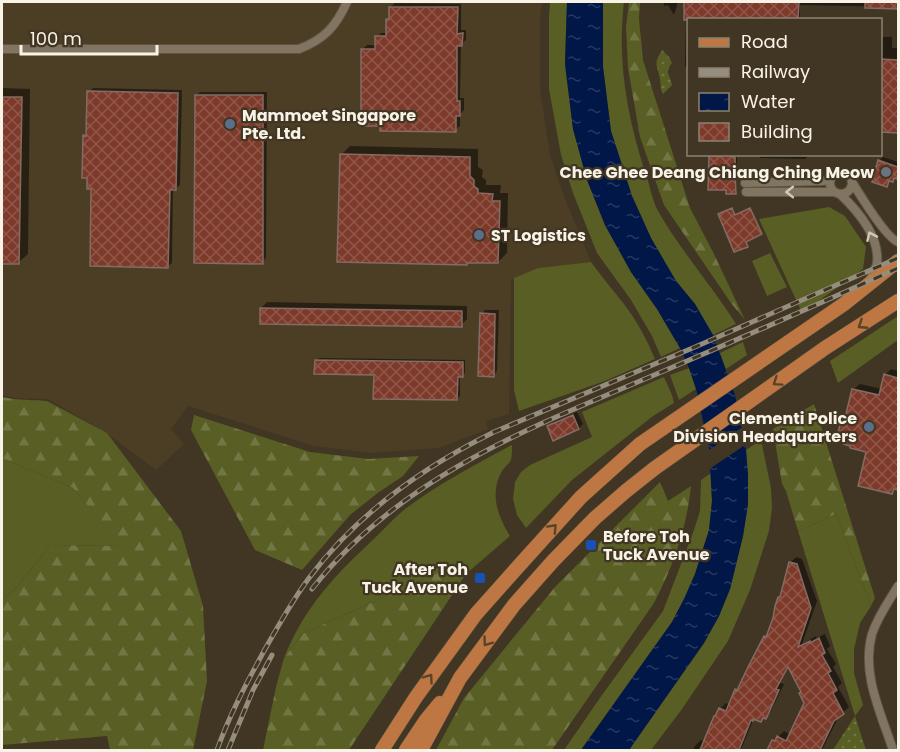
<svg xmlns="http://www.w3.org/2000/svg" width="900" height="752" viewBox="0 0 900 752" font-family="Poppins,sans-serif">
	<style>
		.built { fill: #4c3e25 }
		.grass { fill: #585e24 }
		.forest { fill: url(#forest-firs) }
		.park { fill: url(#park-dots) }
		.water { fill: url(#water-ripples) }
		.pier { fill: #403623 }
		.shadow { fill: #0007 }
		.building { fill: url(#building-cross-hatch); stroke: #846b64; stroke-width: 1.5 }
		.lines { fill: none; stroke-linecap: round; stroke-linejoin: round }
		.minor-casing { stroke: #5e5544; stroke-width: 10 }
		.primary-casing { stroke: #5e5544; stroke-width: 15 }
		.minor { stroke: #817561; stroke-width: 8 }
		.primary { stroke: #be7742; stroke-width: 14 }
		.rail-casing { stroke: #958d7d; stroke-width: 5 }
		.rail { stroke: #403623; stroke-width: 3; stroke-dasharray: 9; stroke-linecap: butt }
		.oneway { stroke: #cfc7b8 }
		.oneway2 { stroke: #594329 }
		.service-dot { fill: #5c6f8a; stroke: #403623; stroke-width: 2 }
		.worship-dot { fill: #6b7280; stroke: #403623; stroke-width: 2 }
		.transit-dot { fill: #1a4fb4; stroke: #403623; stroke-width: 2 }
		.labels { text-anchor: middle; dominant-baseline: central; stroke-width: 4.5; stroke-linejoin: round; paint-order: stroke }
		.poi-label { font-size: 16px; font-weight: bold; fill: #f9f3e7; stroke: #403623; text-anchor: start }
	</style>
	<defs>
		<pattern id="forest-firs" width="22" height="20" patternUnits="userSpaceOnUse" patternTransform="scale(1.5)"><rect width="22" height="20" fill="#585e24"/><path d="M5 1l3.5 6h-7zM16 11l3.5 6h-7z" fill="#717644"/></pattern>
		<pattern id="park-dots" width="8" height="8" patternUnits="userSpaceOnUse" patternTransform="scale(1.5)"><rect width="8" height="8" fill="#585e24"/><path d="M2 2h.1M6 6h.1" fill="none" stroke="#717644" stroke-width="1.8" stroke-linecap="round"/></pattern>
		<pattern id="water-ripples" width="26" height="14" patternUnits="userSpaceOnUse" patternTransform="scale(1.5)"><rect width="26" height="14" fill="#001747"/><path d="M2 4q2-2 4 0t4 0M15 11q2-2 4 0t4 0" fill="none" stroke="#263962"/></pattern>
		<pattern id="building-cross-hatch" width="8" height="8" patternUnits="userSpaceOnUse" patternTransform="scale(1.5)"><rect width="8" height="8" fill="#7d3a2a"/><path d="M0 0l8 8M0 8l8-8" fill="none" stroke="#905749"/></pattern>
	</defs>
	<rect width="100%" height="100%" fill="#403623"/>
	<path class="built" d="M2,2H542L540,18V90L550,155L564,196L591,262L538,268L511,280L509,414L486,421L488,429L439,448L371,453L314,446L188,406L171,429L184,444L156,470L107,433L48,399L14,398L2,395Z"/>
	<path class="grass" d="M550,2H567L565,64L573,129L587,180L605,225L631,272L657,309L680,348L661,357L652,336L631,300L597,253L573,193L561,155L549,89V18Z
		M603,2H624C617,62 627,115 645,172C650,185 652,200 658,211C681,251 712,286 736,324L713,335L695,304L676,281L651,238L632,196L611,131L603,67Z
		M829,207L845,216L866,247L863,269L802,313L759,219Z
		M770,253L787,287L767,296L752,261Z
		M591,262C602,277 613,290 624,304C637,321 647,340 655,359L605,381L519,411L514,390V278L538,268Z
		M898,316V340L838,383L830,361Z
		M743,342L747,355L726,369L720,353Z
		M689,368L696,389L679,400L670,375Z
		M664,377L672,395L674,403L653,416L572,480L526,528L517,515L513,499L515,482L521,472L530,465L592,437L582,412Z
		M761,440L771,488L772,508L769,531L750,590L728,641L682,709L651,750H629L704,643L719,616L730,589L743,536L748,504L746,450Z
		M512,445C512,449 512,456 511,460C509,464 504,467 502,471C489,493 498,517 510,536L466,574L455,565L302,634L284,658C305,606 335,575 375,538C385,528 394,518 405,509C437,485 476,464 512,445Z
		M2,458L73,488L122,546L50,545L18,586L2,600Z
		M711,473L712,501L709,530L695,574L684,599L672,622L581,750H564L602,695L663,611L694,530L700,511L701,480Z
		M836,514L871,606L860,623L854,649V673L863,705L855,716L798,531Z"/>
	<path class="forest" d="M629,2H640L639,19L643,60L690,208L714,254L745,320L731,303L664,205L640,137L628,68L626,27Z
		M2,397L13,399L47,401L107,433L181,531L203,606L207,681L193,750H110L107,736L2,745V600L18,586L50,545L121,546L73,488L2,458Z
		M814,404L875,598L871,606L836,514L798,531L786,491L782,484L773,429Z
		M194,415L310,452L368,459L419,456L403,476L379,492L350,515L302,570L255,550L191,430Z
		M660,482L668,501L691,486C687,527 673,567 654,603L552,750H436L464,698L555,587Z
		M455,565L466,574L349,750H263L276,687L284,658L302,634Z"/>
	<path class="park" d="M662,50L669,57L672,63C664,73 670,74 672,85L663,94C660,89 661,85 660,79C657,63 653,66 662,50Z
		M855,716L866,750H833Z"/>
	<path class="water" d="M567,2H603V67L611,131L632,196L651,238L676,281L695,304L713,335L735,395L746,450L748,474V504L743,536L730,589L719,616L704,643L629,750H581L672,622L684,599L695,574L709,530L712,501L709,448L696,389L689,368L680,348L657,309L631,272L605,225L587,180L573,129L565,64Z"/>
	<path class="pier" d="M744,426L748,443L708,470L706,452Z"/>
	<path class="shadow" d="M664,2H678L674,15L668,5L664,6Z
		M686,2H898V7L800,5V20H688V67H685Z
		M395,3L461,4V30H466V40L461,44L460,98H464V110L460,114V126L455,130L363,49L367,45H376L377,37L381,33H387V19L391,16V7Z
		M880,37H892V48H898V131H880Z
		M2,88L30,89L28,254L19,262H2Z
		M93,88L182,90L180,185L175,189H173L172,263L167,267L93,187L84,136L88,132L89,92Z
		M200,92H267L266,258L262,262L196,96Z
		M350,146L478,149V167L483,170L482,177L486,180V185H501L500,193H508L507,253L498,262L341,155Z
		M710,154L737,156V191L735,193L728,189L709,188Z
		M760,154H810L805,159L760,158Z
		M883,157L898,162V177H896L886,185L879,161Z
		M267,302L467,306V319L461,325L261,308Z
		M485,310H499L497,371L493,375L481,314Z
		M319,358L465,360V373L462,375H460V396L457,399L375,374L316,361Z
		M898,368V488H897L892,493L867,450L847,433L842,422L847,417L854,389L860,384L882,389L885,375L891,369L898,371Z
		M577,412L583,424L579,428L554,439L549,426L553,422Z
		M796,557L802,559L817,601L802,644L816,636L817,638L825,634L830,646L827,649L836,664L833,667L842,683L838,687L849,707L839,716L823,748L820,750H769L774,741L784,731L791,735L806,703L802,691L789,667L780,683L784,684L771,711L761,721L754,718L741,750H693L695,746L701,740L705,742L720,709L726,703L730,705L736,690L741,685L768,635L782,595L790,563Z"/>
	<path class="building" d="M684,2H799L798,20H684Z
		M865,2H898V9L865,8Z
		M389,7H458L457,34L463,33L462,46H457V101H460V116H456V132L380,131V126H361V49H375V36H386V19H389Z
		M880,59L898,60V133L880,132Z
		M87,91L178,93L176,190H170L168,268L90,266L91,189H87V178H82L83,135L86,136Z
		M195,95H263V264L194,263Z
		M2,97H22L19,264H2Z
		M340,154L470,157V176L474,180V186L478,189V193L493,194L492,201H500L498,263H467V265L337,262Z
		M720,154H733V157H735L736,194H726V190H708L709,156H720Z
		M878,160L898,167V179L894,178L893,182L889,181L887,187L872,182Z
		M732,208L735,215L750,208L762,234L746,242L748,247L734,252L718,214Z
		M260,308L462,311V327L260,324Z
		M480,313L495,314L494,377L478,376Z
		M315,360L463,362V377H458L457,400L373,399L374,375L314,374Z
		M884,374L898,378V490L894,489L892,494L858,486L866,452L850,448V446L843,444L845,434L838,432L841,422H844L852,389L879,395Z
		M573,415L579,429L553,441L547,426Z
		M789,562L797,564L811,608L798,647L810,641V643L819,638L825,653L822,655L831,671L828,673L837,690L833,693L844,714L834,721L820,750H767L772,740L775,741L777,736L786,741L804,703L799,693L801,692L788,667L776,689L779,690L766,719L763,718L761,722L753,719V721L751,720L739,750H700L714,716H715L719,708L726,711L735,689L737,690L749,665L764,636L766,637L773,618L775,606L778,597H780Z"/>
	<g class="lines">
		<defs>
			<path id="minor" d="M2,49H299C325,39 336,26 347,2
				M830 183a11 11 0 1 1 22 0a11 11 0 1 1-22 0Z
				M852,182C860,195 886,238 898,242
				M745,183L824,181L831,179
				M746,192H834
				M840,194C858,211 880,236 877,263C876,269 872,275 870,280
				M893,750C881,713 861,674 872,634C878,616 889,601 898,586"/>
			<path id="primary" d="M382,750L416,697L476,614L516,569L581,497L640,444L844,304L898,261
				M406,750L426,720L440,703
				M421,750L460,678L514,605L553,561L595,518L626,491L655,468L825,348L898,301"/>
		</defs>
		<use href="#minor" class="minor-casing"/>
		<use href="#primary" class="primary-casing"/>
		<use href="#minor" class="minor"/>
		<use href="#primary" class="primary"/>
		<defs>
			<path id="rail" d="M312,589C402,474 537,425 666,370C744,337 821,303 898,268
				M217,750C229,716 246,684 264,651C278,626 292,601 309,578C357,514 423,467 494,432L695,347L898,258
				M228,750L253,690L272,655"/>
		</defs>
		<use href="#rail" class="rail-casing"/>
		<use href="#rail" class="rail"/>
	</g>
	<defs><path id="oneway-chevron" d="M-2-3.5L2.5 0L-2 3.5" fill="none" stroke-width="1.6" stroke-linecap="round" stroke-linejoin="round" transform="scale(1.5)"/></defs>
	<g class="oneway">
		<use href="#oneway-chevron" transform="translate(790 192) rotate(180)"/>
		<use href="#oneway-chevron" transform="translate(871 236) rotate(-114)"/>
	</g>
	<g class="oneway2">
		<use href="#oneway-chevron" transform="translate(862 325) rotate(147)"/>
		<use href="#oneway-chevron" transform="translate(777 382) rotate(145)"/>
		<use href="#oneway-chevron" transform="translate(553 528) rotate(-47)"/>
		<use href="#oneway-chevron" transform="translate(487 642) rotate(126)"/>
		<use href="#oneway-chevron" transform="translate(429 678) rotate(-55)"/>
	</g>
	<g class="service-dot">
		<circle cx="230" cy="124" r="6"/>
		<circle cx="479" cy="235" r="6"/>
		<circle cx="869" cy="427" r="6"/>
	</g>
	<circle class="worship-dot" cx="886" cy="172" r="6"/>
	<g class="transit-dot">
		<rect x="585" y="539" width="12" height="12" rx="3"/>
		<rect x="474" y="572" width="12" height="12" rx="3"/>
	</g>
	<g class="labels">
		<g class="poi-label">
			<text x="242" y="115">Mammoet Singapore<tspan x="242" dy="18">Pte. Ltd.</tspan></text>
			<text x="874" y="172" text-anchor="end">Chee Ghee Deang Chiang Ching Meow</text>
			<text x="491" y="235">ST Logistics</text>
			<text x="857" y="418" text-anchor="end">Clementi Police<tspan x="857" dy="18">Division Headquarters</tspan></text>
			<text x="603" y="536">Before Toh<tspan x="603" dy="18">Tuck Avenue</tspan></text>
			<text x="468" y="569" text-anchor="end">After Toh<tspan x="468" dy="18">Tuck Avenue</tspan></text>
		</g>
	</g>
	<rect width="900" height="752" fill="none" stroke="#f9f3e7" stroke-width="6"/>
	<rect x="687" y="18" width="195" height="138" fill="#403623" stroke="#8a8271" stroke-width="1.5"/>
	<rect x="699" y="38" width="30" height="9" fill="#be7742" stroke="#8a8271" stroke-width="1.5"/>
	<text x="741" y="48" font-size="18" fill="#f9f3e7">Road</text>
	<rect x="699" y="68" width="30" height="9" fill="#958d7d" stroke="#8a8271" stroke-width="1.5"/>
	<text x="741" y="78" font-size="18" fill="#f9f3e7">Railway</text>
	<rect x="699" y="93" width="30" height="18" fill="url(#water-ripples)" stroke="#8a8271" stroke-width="1.5"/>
	<text x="741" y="108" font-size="18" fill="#f9f3e7">Water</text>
	<rect x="699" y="123" width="30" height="18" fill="url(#building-cross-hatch)" stroke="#8a8271" stroke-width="1.5"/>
	<text x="741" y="138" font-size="18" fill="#f9f3e7">Building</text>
	<path d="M21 45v9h136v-9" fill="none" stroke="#f9f3e7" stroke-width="3"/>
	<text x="30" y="45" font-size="18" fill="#f9f3e7" stroke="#403623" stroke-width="4.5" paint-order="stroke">100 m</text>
</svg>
